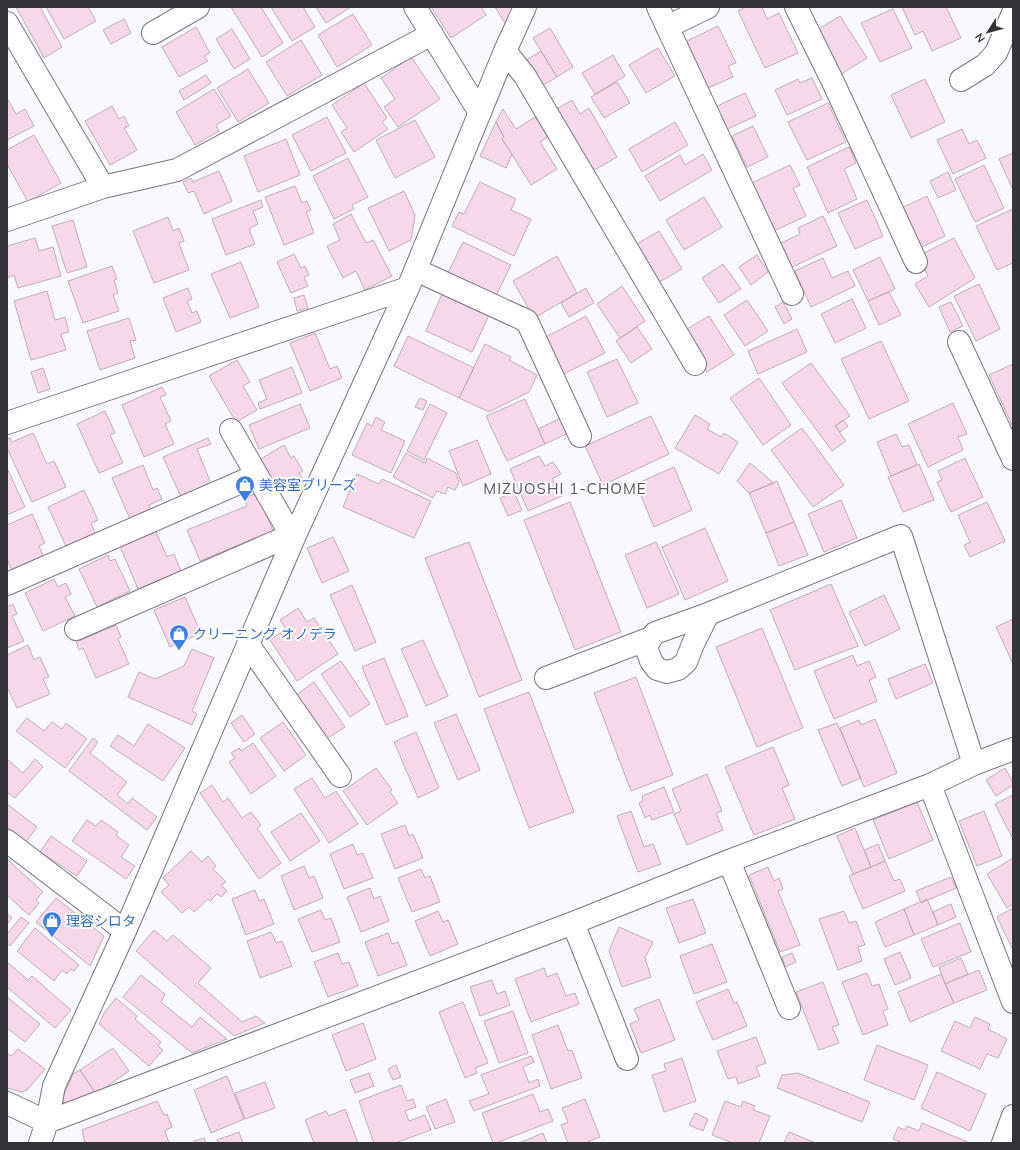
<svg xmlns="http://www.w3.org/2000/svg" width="1020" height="1150" viewBox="0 0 1020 1150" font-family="Mulish,'Noto Sans JP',sans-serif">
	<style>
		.building { fill: #f7d8ea; stroke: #bfadb7 }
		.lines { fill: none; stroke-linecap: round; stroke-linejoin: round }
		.minor-casing { stroke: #7a7585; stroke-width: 24 }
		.minor { stroke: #fff; stroke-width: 22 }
		.labels { text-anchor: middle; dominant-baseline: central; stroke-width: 4; stroke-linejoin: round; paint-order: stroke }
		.shop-label { font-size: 14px; fill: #366cbe; stroke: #fff; text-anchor: start }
		.neighbourhood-label { font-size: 15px; letter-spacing: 1px; fill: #5a5564; stroke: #fff }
	</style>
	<rect width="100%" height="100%" fill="#faf8ff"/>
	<path class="building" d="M16,7H40L62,47L44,58Z
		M46,7H88L96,21L64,39Z
		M231,7H261L283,43L262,57Z
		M271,7H303L315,27L292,41Z
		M316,7H351L326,23Z
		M431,7H481L486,15L451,38Z
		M495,7H518L508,28Z
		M746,7H762L767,19L779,13L798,53L765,68L738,11Z
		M902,7H946L961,38L932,51L923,31L915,35Z
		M893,9L912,48L880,62L861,23Z
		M353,14L372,45L337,67L318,35Z
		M840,16L867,58L838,76L812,33Z
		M124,19L131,33L111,44L103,30Z
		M718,26L736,63L728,66L733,77L708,88L687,41Z
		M196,27L210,53L204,56L208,61L179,77L162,47Z
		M550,28L573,67L557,77L533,38Z
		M232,29L250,59L234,69L216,39Z
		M301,40L322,75L287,96L266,62Z
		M658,48L675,76L646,93L629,65Z
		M541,51L557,77L538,88L523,62Z
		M613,55L625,76L595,94L582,73Z
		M411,57L440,99L398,127L384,107L395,99L381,78Z
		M248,69L269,103L238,122L217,88Z
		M206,75L211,83L184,100L179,91Z
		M812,78L822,99L787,115L775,90L798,79L800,83Z
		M925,79L945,122L911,138L891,95Z
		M617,82L630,103L604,118L591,97Z
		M364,83L387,118L382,122L388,129L354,152L341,132L347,128L332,105Z
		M214,89L231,116L216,125L219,131L195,145L176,112Z
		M745,93L756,116L725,130L715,107Z
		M7,98L16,114L25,109L34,126L7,140Z
		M572,100L580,114L589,108L617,157L589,173L553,111Z
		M828,103L846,142L807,160L788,122Z
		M112,106L119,119L124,116L129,126L124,128L137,150L110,165L85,121Z
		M503,109L516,129L535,117L548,137L540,142L557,169L531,185L502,139L504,137L496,122Z
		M327,117L346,153L311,171L292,135Z
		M415,120L435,157L395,178L376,140Z
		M496,122L504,137L502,139L512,154L506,168L480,156Z
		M675,122L688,145L642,172L629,149Z
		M753,126L768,157L747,167L732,136Z
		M962,129L969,144L977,140L986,158L953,174L937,140Z
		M34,135L61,183L28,202L7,164V150Z
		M286,139L300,175L258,192L244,156Z
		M849,147L856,163L844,169L857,199L828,213L807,167Z
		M1013,153V190L999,159Z
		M703,154L712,170L660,201L645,176L680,155L685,165Z
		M348,158L368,197L352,205L354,209L334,219L313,176Z
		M790,165L800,185L793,188L806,216L774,231L752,183Z
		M984,165L1004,208L975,222L955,179Z
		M219,171L232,201L204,214L194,191L188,193L183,182L191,178L193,182Z
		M948,172L956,190L938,198L930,181Z
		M480,182L516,199L511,210L531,219L514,256L452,226L459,212L464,214Z
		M295,186L302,203L307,201L311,210L306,212L314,233L284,245L265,197Z
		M404,191L415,215L411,240L389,251L368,208Z
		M927,196L945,236L918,249L900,209Z
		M704,197L722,227L684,250L666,220Z
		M261,200L263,207L253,211L258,224L249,229L255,244L226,255L212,219Z
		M867,200L883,236L855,249L838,213Z
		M1013,209V225H1012L1013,228V263L997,270L976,226Z
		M351,214L366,243L373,240L392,276L365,290L356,271L343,278L327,246L340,240L333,224Z
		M823,216L837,246L790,268L779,244L800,234L798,228Z
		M168,217L173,231L179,228L184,241L179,243L189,270L154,283L133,231Z
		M73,220L87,267L67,273L52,226Z
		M659,231L682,269L656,284L633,246Z
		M35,238L39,251L53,247L61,276L18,288L14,275L7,278V246Z
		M954,238L975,278L929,307L915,284L928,276L918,256Z
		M463,242L511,265L494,300L446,277Z
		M294,254L301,268L305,266L309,275L304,277L308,286L291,293L277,262Z
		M757,255L768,272L751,285L739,267Z
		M557,256L577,293L534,318L513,281Z
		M880,257L895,289L868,301L853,270Z
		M823,258L832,278L848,271L855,286L811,307L795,271Z
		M241,262L259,307L230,318L211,274Z
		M723,264L741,289L719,303L702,278Z
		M112,266L117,279L114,280L118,293L113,295L119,311L83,323L68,281Z
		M979,284L1000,329L976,341L954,296Z
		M622,286L645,321L620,338L597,304Z
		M188,288L192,299L187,301L192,313L197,311L201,322L176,332L163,298Z
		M586,288L594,303L569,317L561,303Z
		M47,291L55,320L65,317L69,332L61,334L66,350L31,360L14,301Z
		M889,292L901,315L879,325L868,301Z
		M442,294L489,315L472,352L426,331Z
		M304,295L308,308L297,311L294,298Z
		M852,299L866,328L835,343L821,314Z
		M747,300L768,331L745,346L724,315Z
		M783,302L792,319L784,324L775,307Z
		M951,302L963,326L950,332L939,307Z
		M586,316L605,353L562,375L544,338Z
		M709,316L734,355L707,372L682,332Z
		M129,318L136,340L130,341L135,358L100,370L87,331Z
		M637,327L652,349L631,363L616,341Z
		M797,329L807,352L758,374L748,351Z
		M315,333L330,369L337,366L342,378L310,391L290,343Z
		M408,336L474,368L459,398L394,366Z
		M881,341L909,401L869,419L841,359Z
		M485,344L511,357L509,360L537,375L529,392L489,412L459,398Z
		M617,359L638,403L607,417L587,372Z
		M237,360L250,382L243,386L257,410L236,422L209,376Z
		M811,363L850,416L835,426L846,441L832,451L782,383Z
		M1013,364V427L989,375Z
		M292,367L302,393L260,409L258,403L267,399L259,380Z
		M43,368L50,389L38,393L31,372Z
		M759,378L791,425L763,445L730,398Z
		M162,387L166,395L160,397L171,421L165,424L174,444L144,457L122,405Z
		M420,398L427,401L423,410L415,407Z
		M525,399L545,444L507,461L486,416Z
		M953,403L967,434L958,437L963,450L928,467L908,424Z
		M300,404L310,428L259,449L249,425Z
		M430,404L447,413L424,460L407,451Z
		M105,411L115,433L110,435L123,463L99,473L77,424Z
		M695,415L710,424L707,429L721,437L724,433L738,442L719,474L675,448Z
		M651,416L669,454L603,485L585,446Z
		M376,417L385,422L381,430L405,441L391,473L352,455L367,423L372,426Z
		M561,418L568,433L545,444L538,429Z
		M843,420L848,426L840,432L835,426Z
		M802,428L844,485L813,507L771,450Z
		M33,433L47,464L54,461L66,487L32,502L7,448V439L10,438L12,442Z
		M896,434L902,447L909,445L917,465L891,476L877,442Z
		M208,438L211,444L197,449L212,486L182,499L163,457Z
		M477,440L491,474L463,486L449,451Z
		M284,445L291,458L294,456L303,471L299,473L303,479L278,493L259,460Z
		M406,453L425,463L427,458L456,473L459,482L455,490L448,487L445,494L437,491L433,498L393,477Z
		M539,456L545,466L553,462L561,474L552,479L562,496L528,511L510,469Z
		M965,458L983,497L951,512L937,482L942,480L938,471Z
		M750,463L774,483L749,493L737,481Z
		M919,464L934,500L903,512L888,477Z
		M143,465L153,490L157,488L162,499L149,505L151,510L130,519L112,478Z
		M674,467L692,510L654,527L636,484Z
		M7,468L25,507L7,515Z
		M357,474L379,484L382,479L431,501L414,538L343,507Z
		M777,481L794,522L766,533L749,493Z
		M84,490L98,520L91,523L96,535L67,548L48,507Z
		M514,492L522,510L508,516L500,498Z
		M258,493L273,531L200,561L187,530L247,506L244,498Z
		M841,500L857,538L824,552L808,514Z
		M570,502L621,632L575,650L524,520Z
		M987,502L1005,541L970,557L964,545L970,542L958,515Z
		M32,514L45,543L39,546L44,559L13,573L7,559V525Z
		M794,522L808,555L779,566L766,533Z
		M705,528L728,581L685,600L662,547Z
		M156,532L167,557L174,554L181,571L138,589L120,546Z
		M333,537L349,571L322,583L307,548Z
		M469,542L522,680L479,697L425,558Z
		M656,542L679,594L647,608L625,555Z
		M108,555L110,561L115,559L130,591L97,607L79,569Z
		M54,579L58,587L66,583L71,594L65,597L75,616L43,631L25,593Z
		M831,584L858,646L795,670L770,610Z
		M352,585L376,642L355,651L330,595Z
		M884,595L900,629L865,646L849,612Z
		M185,597L201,633L170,647L154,610Z
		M13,604L17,614L12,616L24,641L7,648V607Z
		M298,608L307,622L314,618L338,654L297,681L270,640L286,629L280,620Z
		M1013,619V664L996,627Z
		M116,625L121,637L118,639L129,664L96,678L83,648L79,650L76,642Z
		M762,628L803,728L757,747L716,647Z
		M423,640L448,696L426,706L401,649Z
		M28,645L34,660L40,657L49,677L43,679L50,694L17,708L7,687V655Z
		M192,649L214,658L192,711L197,714L192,725L128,697L139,672L155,679L184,666Z
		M853,655L857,666L869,661L876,677L869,680L877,701L834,719L814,671Z
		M384,658L408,716L386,725L362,667Z
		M341,661L370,704L350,717L321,674Z
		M925,664L933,683L896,699L888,679Z
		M636,677L673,775L631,791L594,693Z
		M314,682L345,727L325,740L295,696Z
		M529,692L574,812L529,828L484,709Z
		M456,714L480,770L458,780L434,723Z
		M242,715L255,734L244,742L231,723Z
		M27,718L44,731L52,722L62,729L66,723L87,739L65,768L16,731Z
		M875,719L897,773L864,787L840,728L859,720L861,725Z
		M283,722L306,755L284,771L260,738Z
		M837,723L861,778L842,786L818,730Z
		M148,724L185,748L163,781L110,746L118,735L134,746Z
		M416,732L439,788L418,798L394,742Z
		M93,738L98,742L90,753L127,782L117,795L128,804L132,798L157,817L147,830L69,771Z
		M253,743L276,776L251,794L229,762L235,758L231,753L239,748L241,751Z
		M773,747L789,785L782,788L795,819L754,835L725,767Z
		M7,759L23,773L35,759L43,767L15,798L7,792Z
		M376,768L392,790L390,792L398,803L367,825L343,791Z
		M1005,768L1013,782V785L996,796L986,780Z
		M707,774L722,811L716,813L723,830L687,845L674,814L681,811L672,789Z
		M312,778L325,798L336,791L358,824L329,843L294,789Z
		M212,785L223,802L228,798L242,818L251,812L261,825L257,828L281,863L259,879L200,793Z
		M664,787L674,812L652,820L650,815L645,818L639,803L643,801L642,796Z
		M1013,795V839L995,804Z
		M917,802L933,840L889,859L873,820Z
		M7,804L37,827L26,842L7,827Z
		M631,811L644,847L653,844L661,864L638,872L617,816Z
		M984,811L1002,856L977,866L959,821Z
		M301,813L320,841L290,861L271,832Z
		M87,820L96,826L101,820L118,832L116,835L129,845L121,857L135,866L126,879L72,841Z
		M405,825L409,836L413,834L423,858L395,869L381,834Z
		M855,828L871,867L853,874L837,836Z
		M51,836L87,861L77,876L40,852Z
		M353,844L357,855L363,853L373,878L344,889L330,854Z
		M878,844L885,861L871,867L864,850Z
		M191,851L202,862L208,856L216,866L213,869L226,882L221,885L227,891L221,897L217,894L210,901L208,899L194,912L189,907L182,913L161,892L169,885L163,878Z
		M1013,858V904L1007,908L987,874Z
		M7,859L43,892L36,900L39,903L29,915L7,895Z
		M885,861L894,881L900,879L905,891L863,909L849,876Z
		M304,866L309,878L314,876L323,898L294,910L281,876Z
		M768,867L774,881L779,878L783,889L778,891L800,945L780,952L749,875Z
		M421,869L425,878L430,876L440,902L412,912L398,878Z
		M951,877L956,888L921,903L916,891Z
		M370,888L374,899L380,896L389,921L361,932L347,897Z
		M255,890L259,901L264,899L274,924L246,935L232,899Z
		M56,898L104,936L90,966L36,922Z
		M693,899L706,933L679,943L666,908Z
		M927,899L938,925L914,935L904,909Z
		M951,904L956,917L938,925L933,912Z
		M1013,908V950L997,917Z
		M904,909L914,935L885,947L875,922Z
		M321,910L325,920L331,918L340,942L312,952L298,919Z
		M438,911L443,922L448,920L458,944L430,956L415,921Z
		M844,911L849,923L856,921L865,945L858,947L862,961L838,970L819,919Z
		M7,914L12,918L7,924Z
		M21,917L29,923L10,946L7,944V934Z
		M960,923L971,952L933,967L921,939Z
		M619,927L653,942L645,958L651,977L622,987L609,951Z
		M35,928L79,965L74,971L71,969L67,974L62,970L54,981L17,951Z
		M154,930L167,941L173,935L211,968L198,983L242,1022L256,1016L265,1023L234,1036L136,951Z
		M271,932L276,943L282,941L292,966L260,978L247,941Z
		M388,933L392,944L398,942L407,965L378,976L365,942Z
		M712,944L727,982L694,994L680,956Z
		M900,952L911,978L895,985L884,959Z
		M338,953L342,964L349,962L358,986L328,997L314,962Z
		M792,953L796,962L785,967L782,957Z
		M961,958L968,974L945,984L939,967Z
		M7,962L28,980L32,976L71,1010L55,1028L7,987Z
		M544,968L547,977L557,973L566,996L575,993L579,1004L531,1022L515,979Z
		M979,970L987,990L954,1003L945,984Z
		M867,973L872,986L879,984L888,1009L883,1011L888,1025L863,1035L842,982Z
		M941,974L954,1003L910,1022L898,992Z
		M141,975L165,994L161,1002L192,1027L200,1017L227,1039L192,1053L123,997Z
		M492,980L497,994L505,991L510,1005L480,1016L470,987Z
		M823,982L839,1025L832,1027L839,1043L819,1050L796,992Z
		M728,989L734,1003L737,1002L747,1026L713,1040L696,1002Z
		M7,997L40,1024L25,1042L7,1028Z
		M116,998L137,1016L135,1019L161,1042L158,1046L163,1050L149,1066L99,1024L104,1013Z
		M659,999L675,1040L641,1053L630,1024L639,1020L634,1009Z
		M463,1002L488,1063L475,1068L477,1073L465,1078L439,1012Z
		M513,1011L528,1053L499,1063L484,1021Z
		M975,1017L990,1024L988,1029L1007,1039L998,1058L987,1054L980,1069L941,1051L955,1021L970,1028Z
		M363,1023L376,1059L346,1071L332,1035Z
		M558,1025L568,1051L572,1050L582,1078L551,1089L532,1035Z
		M756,1037L766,1063L756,1067L760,1076L738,1084L736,1077L728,1079L717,1051Z
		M877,1045L928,1065L914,1100L864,1080Z
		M113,1048L129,1071L96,1094L80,1070Z
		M18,1049L45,1069L27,1090L22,1092L7,1088V1053L11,1056Z
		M531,1056L534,1062L523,1067L529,1083L538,1079L540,1086L474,1111L469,1101L489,1094L481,1075Z
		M682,1058L696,1101L664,1112L652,1075L666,1071L664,1064Z
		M396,1065L401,1077L393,1080L388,1069Z
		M80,1070L96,1094L65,1105L63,1101V1097L73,1074Z
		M937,1072L986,1094L970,1131L921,1108Z
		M369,1073L374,1086L355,1093L350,1080Z
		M798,1073L870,1102L862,1122L777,1088L782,1075Z
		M227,1076L244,1119L211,1133L194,1090Z
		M265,1082L275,1108L245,1119L235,1093Z
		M401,1085L407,1101L413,1099L416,1107L405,1111L409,1121L425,1115L431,1130L395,1143H374L359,1101Z
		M533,1094L540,1112L548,1109L553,1121L496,1143H493L482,1113Z
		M446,1099L455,1122L435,1129L426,1107Z
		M585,1099L600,1137L585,1143H568L561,1125L568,1122L562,1108Z
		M157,1101L164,1115L167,1114L172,1127L165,1131L169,1143H85L82,1130Z
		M725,1101L741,1107L743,1101L755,1106L753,1110L770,1116L759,1143H733L712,1135Z
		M345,1109L358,1143H314L305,1120L326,1111L329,1116Z
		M695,1113L708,1119L703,1131L689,1125Z
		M922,1123L970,1143H903L893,1139L898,1127L905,1130L907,1126L919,1131Z
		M239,1132L243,1143H218L217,1140Z
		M789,1132L816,1143H784Z
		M543,1133L547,1143H519Z
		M204,1138L206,1143H193L194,1141Z"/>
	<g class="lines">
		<defs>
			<path id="minor" d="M415,7L480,113
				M658,7L792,294
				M796,7L833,82L916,262
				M7,23L103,187
				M667,27L708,7
				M153,33L198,7
				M505,51L525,76L695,364
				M961,80L985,65L996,53L1013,13
				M7,220L103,187L177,170L432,34
				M416,270L527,321L580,436
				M959,342L1013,459
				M7,423L408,288
				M231,430L291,535
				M7,584L257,475
				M708,614L693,644L686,662L678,669L667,672L657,669L651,661L646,647L651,638L655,633L708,614L901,536L974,764
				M76,629L296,533
				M248,644L340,776
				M546,678L651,638
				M930,785L1013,1002
				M7,841L125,931
				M729,861L789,1008
				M573,923L627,1059
				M7,1103L47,1122L573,923L729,861L930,785L974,764L1013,749
				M40,1143L47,1122L54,1086L125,931L296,533L408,288L505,51L525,7
				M1003,1143L1013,1116"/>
		</defs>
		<use href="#minor" class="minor-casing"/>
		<use href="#minor" class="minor"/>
	</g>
	<defs>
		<symbol id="shop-pin" viewBox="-11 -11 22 30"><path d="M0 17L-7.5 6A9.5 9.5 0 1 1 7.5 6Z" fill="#3f7fe0" stroke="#fff"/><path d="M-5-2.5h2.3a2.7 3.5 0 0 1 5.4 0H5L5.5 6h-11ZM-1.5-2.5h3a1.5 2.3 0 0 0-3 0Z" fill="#fff"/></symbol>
	</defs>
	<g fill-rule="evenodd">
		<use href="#shop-pin" x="234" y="474" width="22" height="30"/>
		<use href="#shop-pin" x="168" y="623" width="22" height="30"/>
		<use href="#shop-pin" x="41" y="910" width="22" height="30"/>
	</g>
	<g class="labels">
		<g class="shop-label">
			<text x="259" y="485">美容室ブリーズ</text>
			<text x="193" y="634">クリーニング オノデラ</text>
			<text x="66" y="921">理容シロタ</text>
		</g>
		<g class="neighbourhood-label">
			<text x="565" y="488">MIZUOSHI 1-CHOME</text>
		</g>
	</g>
	<rect width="1020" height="1150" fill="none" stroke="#36343b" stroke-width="16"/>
	<g transform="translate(988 32) rotate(234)" stroke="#ffffff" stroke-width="3" paint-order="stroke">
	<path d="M0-3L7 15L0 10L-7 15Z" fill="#36343b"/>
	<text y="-6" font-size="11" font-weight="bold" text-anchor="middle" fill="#36343b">N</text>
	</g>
</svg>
